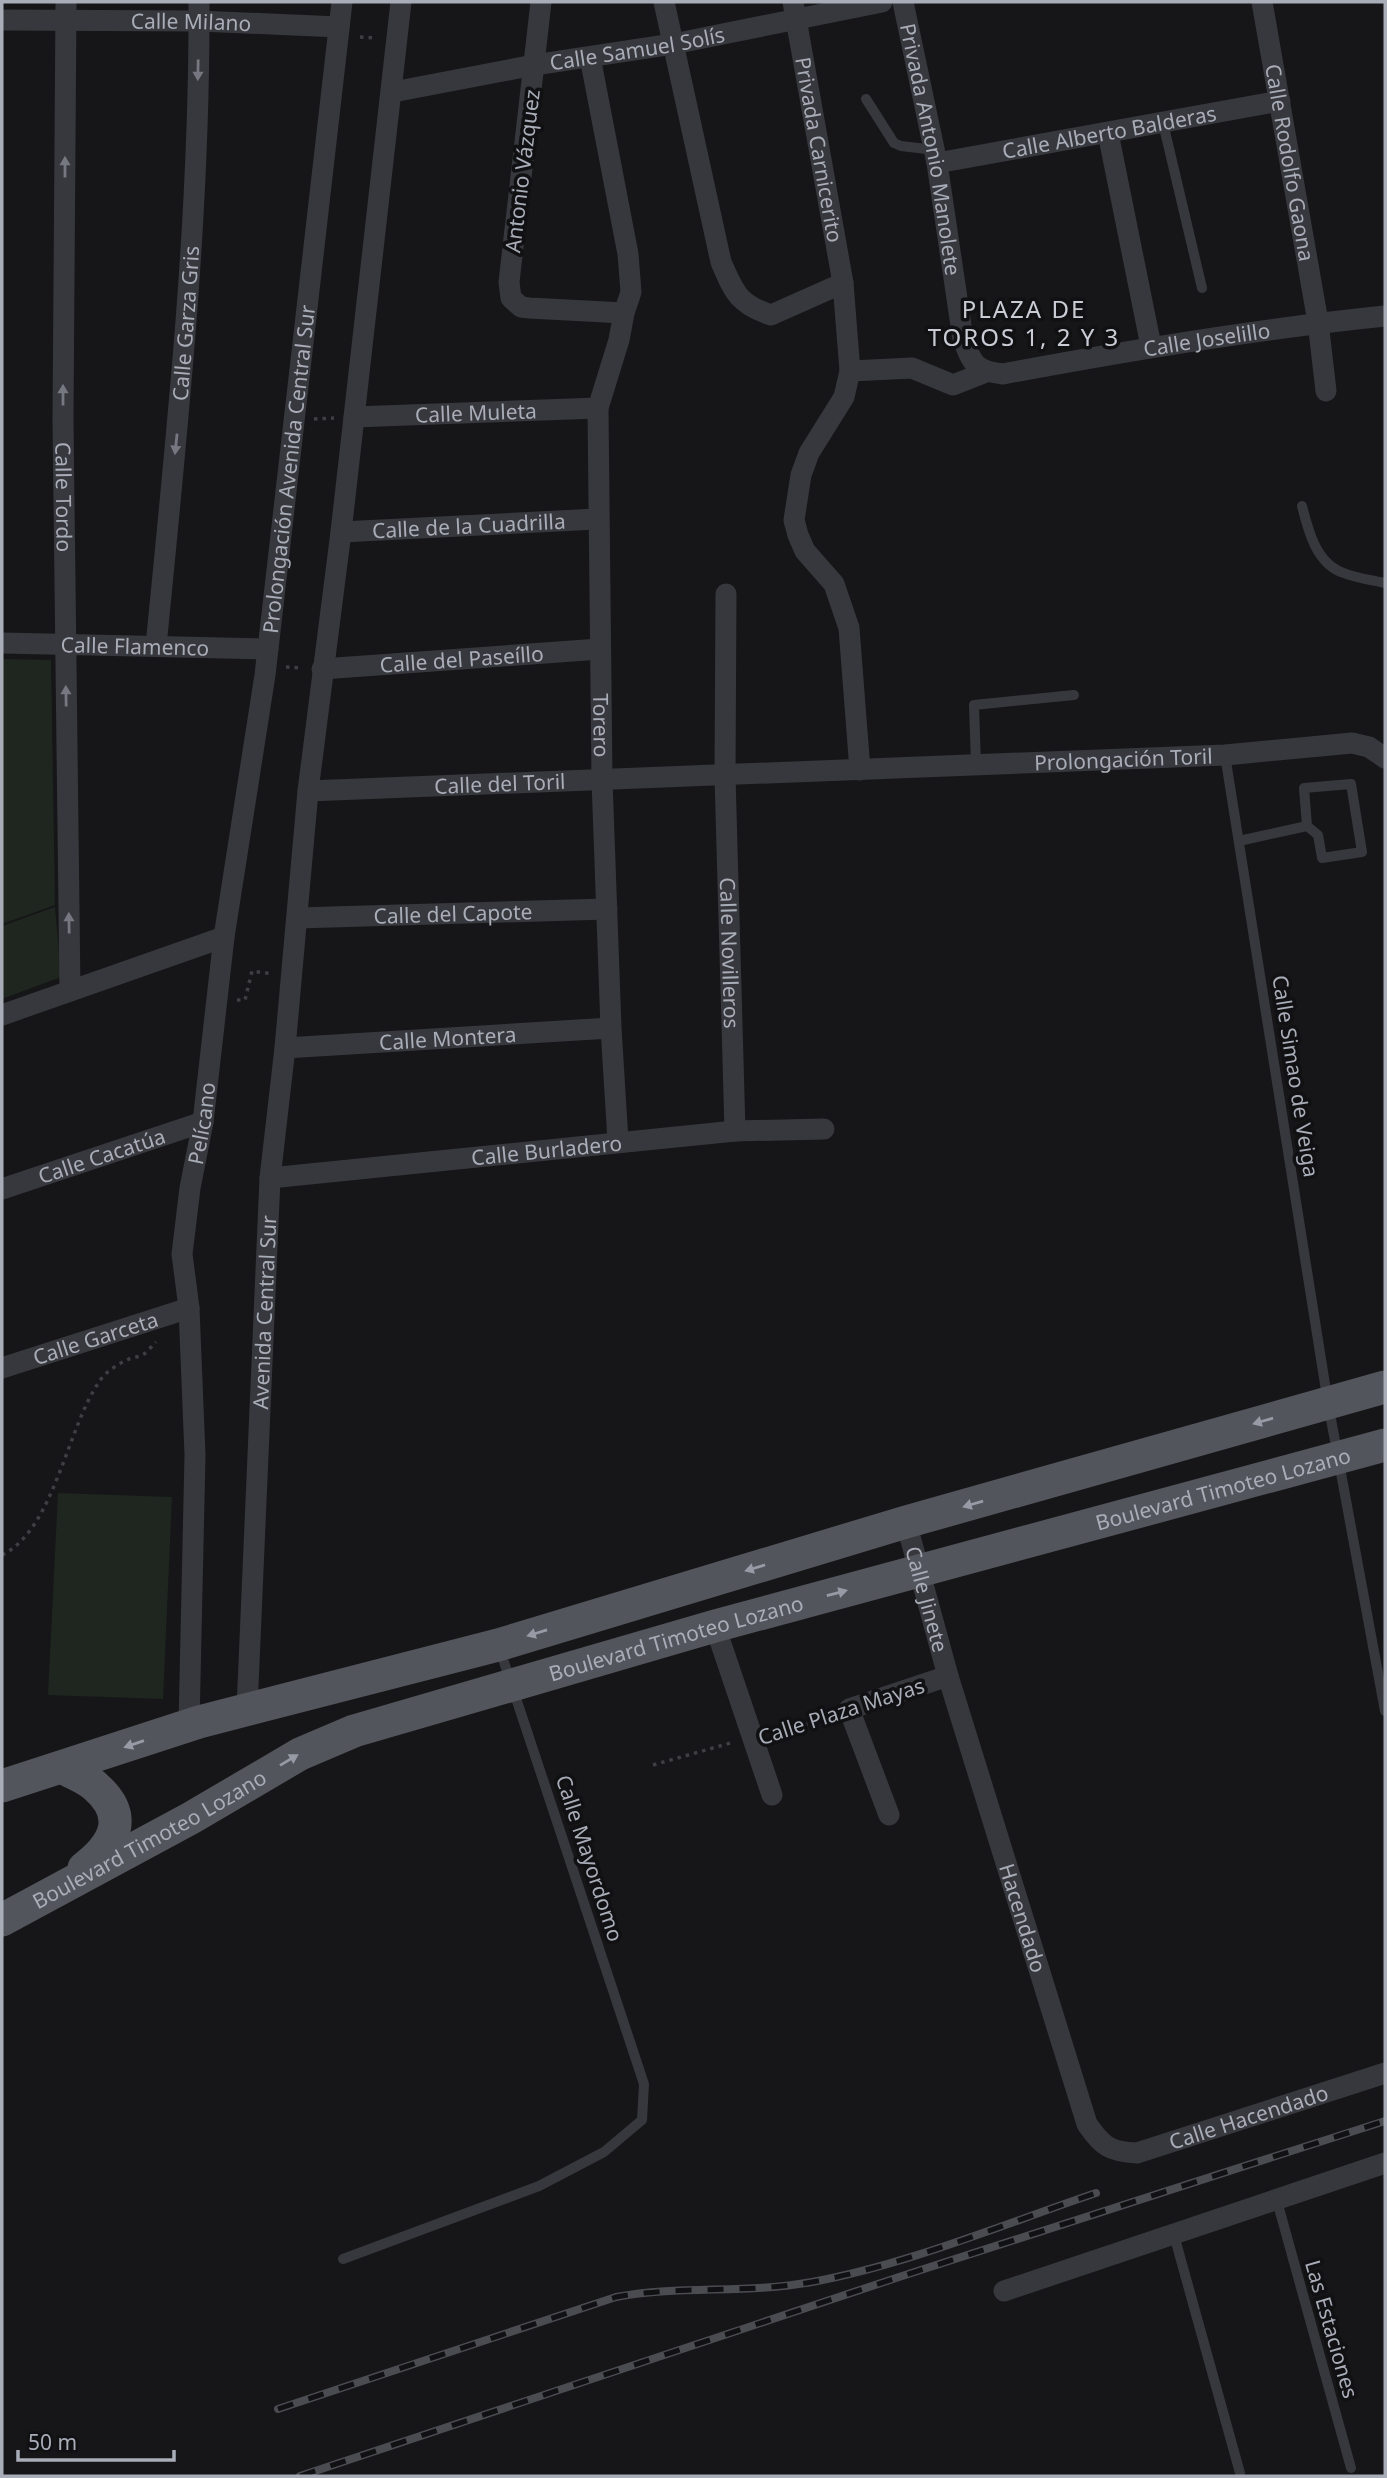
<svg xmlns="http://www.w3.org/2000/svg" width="1387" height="2478" viewBox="0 0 1387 2478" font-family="'Noto Sans',sans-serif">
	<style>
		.green { fill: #1e261f }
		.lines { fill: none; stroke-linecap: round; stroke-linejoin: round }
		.path { stroke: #3d3f44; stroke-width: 3.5; stroke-dasharray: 3.5 5; stroke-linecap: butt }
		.service { stroke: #37383d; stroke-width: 10 }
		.minor { stroke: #37383d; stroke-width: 21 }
		.primary { stroke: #53555c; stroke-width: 33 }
		.rail-casing { stroke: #4a4c52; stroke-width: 8 }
		.rail { stroke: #111113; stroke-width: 5; stroke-dasharray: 16; stroke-linecap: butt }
		.oneway { fill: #757881 }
		.oneway2 { fill: #979ba6 }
		.labels { text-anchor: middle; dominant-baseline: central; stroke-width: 7; stroke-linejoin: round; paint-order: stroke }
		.street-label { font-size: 21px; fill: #a8adb8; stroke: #111113 }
		.quarter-label { font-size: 24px; letter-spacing: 2px; fill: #c9ccd4; stroke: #111113 }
	</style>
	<rect width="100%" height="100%" fill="#161618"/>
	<path class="green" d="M2,659L51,660L55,905L2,924Z
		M55,907L61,977L2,999V926Z
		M58,1493L172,1497L163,1699L48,1695Z"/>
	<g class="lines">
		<path class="path" d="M360,37L376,38
			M314,419L334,418
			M286,667L303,668
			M237,1000H245L252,971L273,974
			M2,1555C54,1530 67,1428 99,1382C105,1372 118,1364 129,1359C134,1357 140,1357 144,1354C148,1351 152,1346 156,1342
			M772,1736L831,1716
			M653,1765L734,1742"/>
		<path class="service" d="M866,99L894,143L901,146L935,150
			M1163,123L1202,288
			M1302,506C1308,530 1316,562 1341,572C1355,578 1371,580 1385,583
			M1225,755L1328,1403L1385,1711
			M976,765L974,705L1074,695
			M1351,784L1362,852L1322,858L1318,835L1307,826L1304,788Z
			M1239,841L1307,826
			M1277,2201L1351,2468
			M1174,2235L1240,2473
			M343,2259L539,2186L604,2152L642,2120L644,2084L499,1647"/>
		<g class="minor">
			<path id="s1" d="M66,2L63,420L70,991"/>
			<path d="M541,2L509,282L511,298L521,307L529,308L624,313"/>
			<path d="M664,2L721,262C734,292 738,304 771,315L843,283L850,371L844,397L809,453L801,475L794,520L798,535L805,551L834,584L849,628L860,770"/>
			<path id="s2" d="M793,2L843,283"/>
			<path id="s3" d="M903,2L937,163L963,339C972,364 976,371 1003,374C1130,350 1257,329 1385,316"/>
			<path id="s4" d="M1262,2L1318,322L1326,391"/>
			<path id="s5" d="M2,20L199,21L339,27"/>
			<path id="s6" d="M590,57L628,254L631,292L624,313L619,340L598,408L602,780L611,1028L618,1141"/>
			<path id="s7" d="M393,92L534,65L673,44L882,2"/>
			<path d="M1108,133L1151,346"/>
			<path id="s8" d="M937,163L1280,101"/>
			<path d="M850,371L912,368L953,385L986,372"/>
			<path id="s9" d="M354,417L598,408"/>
			<path id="s10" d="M341,532L597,519"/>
			<path id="s11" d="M726,594L725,776L735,1131"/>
			<path id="s12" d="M2,643L268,649"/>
			<path id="s13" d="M156,646C177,432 200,217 199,2"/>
			<path id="s14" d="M322,669L600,649"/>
			<path id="s15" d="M308,791L1225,755L1352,743L1369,747L1385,758"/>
			<path id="s16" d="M297,918L607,909"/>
			<path d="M2,1015L224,937"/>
			<path id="s17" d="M285,1048L611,1028"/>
			<path id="s18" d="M270,1178L735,1131L824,1129"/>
			<path id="s19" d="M2,1189L203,1122"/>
			<path id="s20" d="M2,1368L189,1308"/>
			<path id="s21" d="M906,1522L948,1676L1087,2124C1102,2146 1110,2152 1137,2153L1385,2073"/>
			<path d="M715,1626L772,1795"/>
			<path id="s22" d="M247,1709L270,1178L285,1048L308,791L341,532L401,2"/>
			<path id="s23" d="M189,1725L195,1455L189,1308L182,1254L190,1188L203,1122L224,937L265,675L342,2"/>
			<path d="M889,1815L849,1709L948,1676"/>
			<path d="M1004,2291L1385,2163"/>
		</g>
		<g class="primary">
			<path d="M64,1768C74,1774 88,1779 96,1787C130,1817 114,1845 84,1868"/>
			<path d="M2,1786L199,1722L498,1645L906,1522L1385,1387"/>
			<path id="s24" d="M2,1920L191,1818L300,1754L354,1731L715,1626L1385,1445"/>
		</g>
		<defs>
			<path id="rail" d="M278,2409L616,2297C681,2285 746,2294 812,2282C906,2265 1004,2224 1096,2193
				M300,2476L899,2277L1385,2121"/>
		</defs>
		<use href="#rail" class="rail-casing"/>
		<use href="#rail" class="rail"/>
	</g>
	<defs><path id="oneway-solid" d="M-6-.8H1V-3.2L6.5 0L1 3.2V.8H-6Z" transform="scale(1.75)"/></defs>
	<g class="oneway">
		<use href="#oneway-solid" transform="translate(198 70) rotate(91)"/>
		<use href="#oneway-solid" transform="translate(65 167) rotate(-90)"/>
		<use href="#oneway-solid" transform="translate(63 395) rotate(-90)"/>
		<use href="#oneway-solid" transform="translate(176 444) rotate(96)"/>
		<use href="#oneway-solid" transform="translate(66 696) rotate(-91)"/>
		<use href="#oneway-solid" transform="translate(69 923) rotate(-91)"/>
	</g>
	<g class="oneway2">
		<use href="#oneway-solid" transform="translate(1263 1421) rotate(164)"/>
		<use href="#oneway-solid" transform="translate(973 1504) rotate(164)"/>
		<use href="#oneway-solid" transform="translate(755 1568) rotate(163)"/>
		<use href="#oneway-solid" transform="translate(837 1593) rotate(-15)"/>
		<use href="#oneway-solid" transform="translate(537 1633) rotate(163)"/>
		<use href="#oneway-solid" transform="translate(134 1744) rotate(161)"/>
		<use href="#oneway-solid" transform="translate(289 1760) rotate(-31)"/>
	</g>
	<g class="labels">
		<g class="street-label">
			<text stroke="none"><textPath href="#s5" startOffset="189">Calle Milano</textPath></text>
			<text stroke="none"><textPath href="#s7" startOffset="248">Calle Samuel Solís</textPath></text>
			<text stroke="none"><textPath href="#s8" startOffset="175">Calle Alberto Balderas</textPath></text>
			<text stroke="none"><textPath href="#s3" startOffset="150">Privada Antonio Manolete</textPath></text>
			<text stroke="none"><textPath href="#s2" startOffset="150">Privada Carnicerito</textPath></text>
			<text stroke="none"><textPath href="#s4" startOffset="163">Calle Rodolfo Gaona</textPath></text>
			<text transform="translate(522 171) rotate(-83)">Antonio Vázquez</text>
			<text stroke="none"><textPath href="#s13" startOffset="324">Calle Garza Gris</textPath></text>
			<text stroke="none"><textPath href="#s3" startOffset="607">Calle Joselillo</textPath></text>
			<text stroke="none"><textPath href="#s9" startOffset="122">Calle Muleta</textPath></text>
			<text stroke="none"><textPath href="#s23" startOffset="1264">Prolongación Avenida Central Sur</textPath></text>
			<text stroke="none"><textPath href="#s1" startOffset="495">Calle Tordo</textPath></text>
			<text stroke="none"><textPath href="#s10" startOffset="128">Calle de la Cuadrilla</textPath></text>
			<text stroke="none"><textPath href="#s12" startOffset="133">Calle Flamenco</textPath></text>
			<text stroke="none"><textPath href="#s14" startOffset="140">Calle del Paseíllo</textPath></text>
			<text stroke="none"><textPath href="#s6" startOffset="677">Torero</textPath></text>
			<text stroke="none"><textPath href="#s15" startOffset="816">Prolongación Toril</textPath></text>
			<text stroke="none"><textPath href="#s15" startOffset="192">Calle del Toril</textPath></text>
			<text stroke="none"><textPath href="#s16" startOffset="156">Calle del Capote</textPath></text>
			<text stroke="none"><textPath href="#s11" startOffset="359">Calle Novilleros</textPath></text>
			<text stroke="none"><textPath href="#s17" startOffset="163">Calle Montera</textPath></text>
			<text transform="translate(1296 1076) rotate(81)">Calle Simao de Veiga</text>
			<text stroke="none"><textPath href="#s23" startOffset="604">Pelícano</textPath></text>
			<text stroke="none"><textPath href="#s18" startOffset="278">Calle Burladero</textPath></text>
			<text stroke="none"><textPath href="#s19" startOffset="105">Calle Cacatúa</textPath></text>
			<text stroke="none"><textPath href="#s22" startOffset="397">Avenida Central Sur</textPath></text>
			<text stroke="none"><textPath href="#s20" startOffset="98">Calle Garceta</textPath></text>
			<text stroke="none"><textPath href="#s24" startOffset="1302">Boulevard Timoteo Lozano</textPath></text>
			<text stroke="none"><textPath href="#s21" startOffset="80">Calle Jinete</textPath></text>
			<text stroke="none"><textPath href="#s24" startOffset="735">Boulevard Timoteo Lozano</textPath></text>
			<text transform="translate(841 1711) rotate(-18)">Calle Plaza Mayas</text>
			<text stroke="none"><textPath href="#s24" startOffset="168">Boulevard Timoteo Lozano</textPath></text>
			<text transform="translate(590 1858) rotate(72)">Calle Mayordomo</text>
			<text stroke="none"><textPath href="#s21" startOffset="413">Hacendado</textPath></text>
			<text stroke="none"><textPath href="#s21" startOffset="807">Calle Hacendado</textPath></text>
			<text transform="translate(1332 2329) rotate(74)">Las Estaciones</text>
		</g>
		<g class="quarter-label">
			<text x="1024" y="308">PLAZA DE<tspan x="1024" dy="28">TOROS 1, 2 Y 3</tspan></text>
		</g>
	</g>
	<rect width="1387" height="2478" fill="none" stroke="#a8adb8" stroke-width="7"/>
	<path d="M18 2450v10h156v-10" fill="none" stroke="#a8adb8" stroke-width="3.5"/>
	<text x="28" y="2450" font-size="21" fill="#a8adb8" stroke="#111113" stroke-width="5" paint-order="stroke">50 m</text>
</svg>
